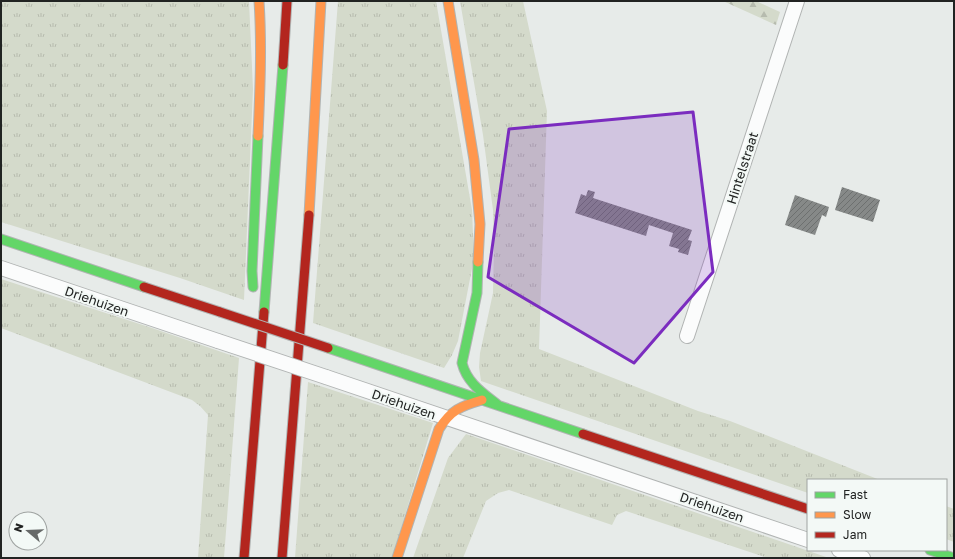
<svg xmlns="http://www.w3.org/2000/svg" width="955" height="559" viewBox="0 0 955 559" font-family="'Golos Text',sans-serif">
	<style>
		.grass { fill: url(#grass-tufts) }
		.forest { fill: url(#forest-firs) }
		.building { fill: url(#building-hatch) }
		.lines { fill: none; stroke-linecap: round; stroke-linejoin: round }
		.street-casing { stroke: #b1b4b3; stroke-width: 16 }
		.fast-casing { stroke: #b1b4b3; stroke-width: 11 }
		.slow-casing { stroke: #b1b4b3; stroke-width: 11 }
		.jam-casing { stroke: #b1b4b3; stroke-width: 11 }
		.street { stroke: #fbfcfc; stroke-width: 14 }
		.fast { stroke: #63d668; stroke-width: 9 }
		.slow { stroke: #ff974d; stroke-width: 9 }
		.jam { stroke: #b3261e; stroke-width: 9 }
		.street-bridge-casing { stroke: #b1b4b3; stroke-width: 16; stroke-linecap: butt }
		.jam-bridge-casing { stroke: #b1b4b3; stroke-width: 11; stroke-linecap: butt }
		.street-bridge { stroke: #fbfcfc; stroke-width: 14 }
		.jam-bridge { stroke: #b3261e; stroke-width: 9 }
		.marked { fill: #7b2cbf; fill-opacity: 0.2; stroke: #7b2cbf; stroke-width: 3; stroke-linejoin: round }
		.labels { text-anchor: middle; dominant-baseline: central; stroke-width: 4; stroke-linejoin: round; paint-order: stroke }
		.street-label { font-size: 13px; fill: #212322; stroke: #f3f9f6 }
	</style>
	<defs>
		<pattern id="grass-tufts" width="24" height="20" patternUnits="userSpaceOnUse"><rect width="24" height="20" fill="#d4dacb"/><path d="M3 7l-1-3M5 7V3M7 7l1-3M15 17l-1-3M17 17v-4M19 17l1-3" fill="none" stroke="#b6bbae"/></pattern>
		<pattern id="forest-firs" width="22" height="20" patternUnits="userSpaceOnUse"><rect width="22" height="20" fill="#d4dacb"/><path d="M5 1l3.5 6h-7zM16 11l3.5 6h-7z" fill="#b6bbae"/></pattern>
		<pattern id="building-hatch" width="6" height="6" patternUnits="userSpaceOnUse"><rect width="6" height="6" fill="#868988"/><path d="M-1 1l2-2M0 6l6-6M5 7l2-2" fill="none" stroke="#6d706f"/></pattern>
	</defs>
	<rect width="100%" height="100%" fill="#e7ebe9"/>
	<path class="grass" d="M1,1H249L253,89L244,300L180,278L1,222Z
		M338,1H436L472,210L474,258L458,341L452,355L444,368L313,323Z
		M460,1H523L547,111L539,349L698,411L730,421L880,480H808V493L481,381L479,367L480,353L493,293L494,247L493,210L483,135Z
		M1,279L152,328L239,358L224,558H198L208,415L200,406L192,400L1,328Z
		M308,382L433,423L392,558H295Z
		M466,434L829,558H768L626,511L617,515L612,525L509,490L498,493L486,501L463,558H413L448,458Z
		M946,506L954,509V542L946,539Z"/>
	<path class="forest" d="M723,1H756L780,12L776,25Z"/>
	<path class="building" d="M842,187L880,200L873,222L835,210Z
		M588,190L595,192L593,198L692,230L688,240L692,241L688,255L678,252L679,249L669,246L673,233L649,225L646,236L575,213L581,194L586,196Z
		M795,195L829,207L826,217L822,215L815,235L785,225Z"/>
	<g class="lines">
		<defs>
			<path id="street" d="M1,268L218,341
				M687,336L797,1
				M326,377L808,540
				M839,550L863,558"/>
			<path id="fast" d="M1,239L144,287
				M478,262L477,293L462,363C467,383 483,393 498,405
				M253,287L252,271L258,136
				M264,312L283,65
				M328,348L583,434
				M930,550L954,558"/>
			<path id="slow" d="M448,1L474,160L480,224L478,262
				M258,136C260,91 262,46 259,1
				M309,215L321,1
				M397,558L439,429C451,410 461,406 482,400"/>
			<path id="jam" d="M283,65L287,1
				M144,287L220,312
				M583,434L808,509
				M244,558L264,312
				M282,558L309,215"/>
		</defs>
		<use href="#street" class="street-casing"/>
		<use href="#fast" class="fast-casing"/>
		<use href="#slow" class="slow-casing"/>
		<use href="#jam" class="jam-casing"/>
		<use href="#street" class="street"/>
		<use href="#fast" class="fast"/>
		<use href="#slow" class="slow"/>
		<use href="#jam" class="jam"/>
		<defs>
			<path id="street-bridge" d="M218,341L326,377"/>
			<path id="jam-bridge" d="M220,312L328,348"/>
		</defs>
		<use href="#street-bridge" class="street-bridge-casing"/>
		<use href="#jam-bridge" class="jam-bridge-casing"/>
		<use href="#street-bridge" class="street-bridge"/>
		<use href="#jam-bridge" class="jam-bridge"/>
	</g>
	<path class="marked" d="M693,112L713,272L634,363L488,277L509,129Z"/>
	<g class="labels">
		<g class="street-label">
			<text transform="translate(742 168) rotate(-72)">Hintelstraat</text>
			<text transform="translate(97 301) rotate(19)">Driehuizen</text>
			<text transform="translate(404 404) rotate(19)">Driehuizen</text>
			<text transform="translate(712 507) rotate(19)">Driehuizen</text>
		</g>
	</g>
	<rect width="955" height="559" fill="none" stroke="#212322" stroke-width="4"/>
	<rect x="807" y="479" width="140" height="72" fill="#f3f9f6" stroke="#9fa3a1"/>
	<rect x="815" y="492" width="20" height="6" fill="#63d668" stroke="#9fa3a1"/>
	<text x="843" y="499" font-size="12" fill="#212322">Fast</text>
	<rect x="815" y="512" width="20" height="6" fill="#ff974d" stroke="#9fa3a1"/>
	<text x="843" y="519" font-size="12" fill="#212322">Slow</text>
	<rect x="815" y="532" width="20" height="6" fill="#b3261e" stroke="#9fa3a1"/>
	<text x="843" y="539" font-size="12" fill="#212322">Jam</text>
	<g transform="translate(28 531) rotate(289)"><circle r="19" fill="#f3f9f6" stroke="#9fa3a1"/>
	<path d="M0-3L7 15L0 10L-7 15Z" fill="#666968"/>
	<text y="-6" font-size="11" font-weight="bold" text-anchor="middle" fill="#212322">N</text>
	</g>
</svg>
